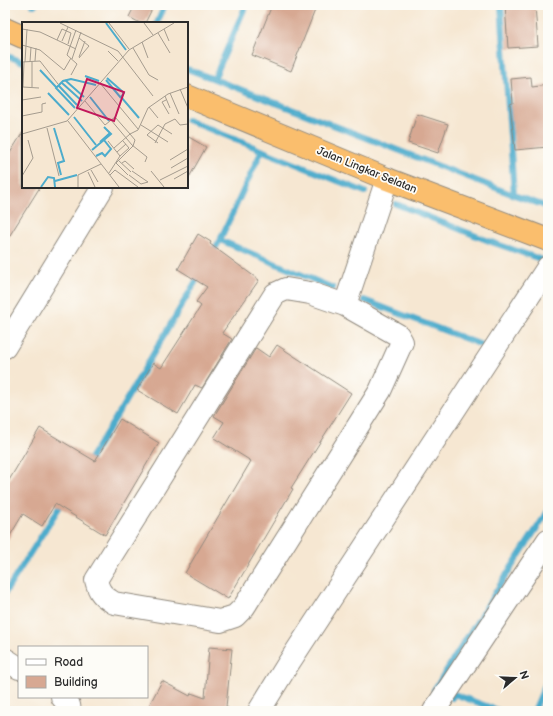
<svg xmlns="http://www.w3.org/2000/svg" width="553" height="716" viewBox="0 0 553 716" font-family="'Balsamiq Sans',sans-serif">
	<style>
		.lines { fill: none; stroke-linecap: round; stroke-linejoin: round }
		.stream { stroke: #4daccc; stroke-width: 6 }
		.building { fill: #d7a892 }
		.minor-casing { stroke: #90897e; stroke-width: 24 }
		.highway-casing { stroke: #90897e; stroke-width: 24 }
		.minor { stroke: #fff; stroke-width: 22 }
		.highway { stroke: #fabe6d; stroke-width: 22 }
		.labels { text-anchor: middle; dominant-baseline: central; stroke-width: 3.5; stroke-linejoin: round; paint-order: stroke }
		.street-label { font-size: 11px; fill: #2b2b2b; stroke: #fdfcf7 }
		.inset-river { fill: none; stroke: #4daccc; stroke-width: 2 }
		.inset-road { fill: none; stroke: #a59c8f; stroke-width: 1 }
		.view { fill: #c2185b; fill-opacity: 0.15; stroke: #c2185b; stroke-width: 2 }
		.inset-edge { fill: none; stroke: #2b2b2b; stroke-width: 2 }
	</style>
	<rect width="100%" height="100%" fill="#fdfcf7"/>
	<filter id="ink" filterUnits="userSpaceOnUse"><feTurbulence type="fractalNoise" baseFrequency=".025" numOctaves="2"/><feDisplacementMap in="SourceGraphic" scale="8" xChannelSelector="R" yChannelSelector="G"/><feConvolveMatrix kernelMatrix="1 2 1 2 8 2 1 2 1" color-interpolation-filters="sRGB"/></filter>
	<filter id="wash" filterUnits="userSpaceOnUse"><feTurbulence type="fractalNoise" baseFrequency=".012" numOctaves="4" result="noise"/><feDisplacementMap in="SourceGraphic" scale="16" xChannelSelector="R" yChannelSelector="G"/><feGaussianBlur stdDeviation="0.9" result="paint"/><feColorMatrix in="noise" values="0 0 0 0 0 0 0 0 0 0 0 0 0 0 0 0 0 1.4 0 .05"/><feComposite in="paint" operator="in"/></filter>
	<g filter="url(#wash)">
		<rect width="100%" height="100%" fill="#f6e7d2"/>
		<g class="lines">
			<path class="stream" d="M33,5H35
				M246,5L214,79L514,195L501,5
				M157,23L165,5
				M5,55L23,62
				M187,69L214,79
				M187,120L365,192
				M514,195L548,207
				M396,204L494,243L543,260
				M220,240L333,288
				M212,254L220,240L262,150
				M364,300L487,347
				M86,465L115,419L200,274
				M5,593L64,500
				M434,690L505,577L548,511
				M452,698L454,694L500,711
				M534,711L548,678"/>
		</g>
		<g id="blocks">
			<path class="building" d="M135,5H154L145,23H140L129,17Z
				M272,5H317L291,71L252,55Z
				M505,5H535L538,46L508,48Z
				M531,77L532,87L548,85V147L515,150L510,104L513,103L511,79Z
				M417,114L448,124L438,153L408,143Z
				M23,132V187H40L5,243V161Z
				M187,136L206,147L187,181Z
				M198,234L211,242L210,244L259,280L222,333L232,339L202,388L195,385L178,414L137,390L153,363L161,368L201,306L196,302L207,287L178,269Z
				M277,345L351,393L291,488L293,489L228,599L185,573L251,461L214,438L224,422L214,416L256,348L269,357Z
				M120,419L159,443L105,535L55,504L42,526L23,514L5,544V487L40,428L95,461Z
				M209,647L232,649L226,707L234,711H146L162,681L190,696L191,693L205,698Z"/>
		</g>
	</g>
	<g filter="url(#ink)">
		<use href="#blocks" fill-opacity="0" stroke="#90897e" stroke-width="1"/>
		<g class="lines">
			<defs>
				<path id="minor" d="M286,289L310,293L345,305L398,335L402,342L380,391L244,607L235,616L220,621L114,603C103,596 99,593 96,580L275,294Z
					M345,305L387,179
					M5,347L103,187
					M5,659L19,668
					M62,697L69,705L70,711
					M259,711L288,664L548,267
					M434,711L548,540"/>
				<path id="highway" d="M5,29L23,37
					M187,96L387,179L548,240"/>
			</defs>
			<use href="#minor" class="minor-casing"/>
			<use href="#highway" class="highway-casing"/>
			<use href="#minor" class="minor"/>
			<use href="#highway" class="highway"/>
		</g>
	</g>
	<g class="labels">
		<g class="street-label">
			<text transform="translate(367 170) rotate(22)">Jalan Lingkar Selatan</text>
		</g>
	</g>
	<g transform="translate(22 22)">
		<rect width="166" height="166" fill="#f6e7d2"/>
		<path class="inset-river" d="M84,1L104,28M18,48L34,65M63,54L77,59M85,56L102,71L99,75L117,96M43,58L62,75M84,58L99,76M40,61L60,79M37,64L55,83M26,71L47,93M68,75L87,99M53,86L34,66L41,59L49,57L74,63M52,95L74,123M32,106L42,139L36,141L39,153M78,120L88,111M70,128L89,112L82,105M74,134L80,131L83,134L89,127L82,118M33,159L55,153M19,165L26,155L32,156L33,165"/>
		<path class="inset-road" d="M38,1L96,29L131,74M87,1L107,27M122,1L131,13M0,7L18,10L54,27M142,7L147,19M136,11L148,31M35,18L40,7L49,11L46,22M40,19L46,5M120,20L126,36M0,23L18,28L42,48L49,36M111,26L127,53L136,58M86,29L96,39M57,35L63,19M57,36L67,24L57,16M50,37L59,10M13,39L14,26M0,40L18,39L36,62M3,40L5,7M8,40L9,25M10,40V65M49,53L55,42L45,33L54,8M78,61L116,107M1,65L2,40M1,65L17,66M158,67L166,86M148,71L157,92M143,74L148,86M0,78L19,75M144,78L140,80L147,92M63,79L83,103L93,95L108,112L92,126M127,85L136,96M0,94L20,90V82L24,81M89,98L110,123L125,135L123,140M46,99L97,165M119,103L146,120M25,106L37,154M0,112L45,99L107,28L152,1M86,119L98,134L87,151M133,121L143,102L153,97L158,103L166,102M136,121L125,113L136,103L150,112M95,130L104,122M98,134L107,126L101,119M96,138L109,150M148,138L166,127M100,141L103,139L112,147M149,146L166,136M69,148L76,160M110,149L126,160L119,162M129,149L142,165M66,150L73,165M88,153L93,148L116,165M106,153L94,141L111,124L113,118L108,112L116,108L126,86L146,72L166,65M107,153L119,162M0,154L11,136L6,118M152,157L166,149M138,158L166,144M56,165V153L79,142"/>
		<path class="view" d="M65,57L102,70L92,99L55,86Z"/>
		<rect width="166" height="166" class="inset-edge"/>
	</g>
	<rect width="553" height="716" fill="none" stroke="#fdfcf7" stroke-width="20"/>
	<rect x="18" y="646" width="130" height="52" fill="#fdfcf7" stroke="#a9a8a5"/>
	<rect x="26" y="659" width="20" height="6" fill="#ffffff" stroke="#a9a8a5"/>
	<text x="54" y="666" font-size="12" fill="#2b2b2b">Road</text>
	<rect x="26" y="676" width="20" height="12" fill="#d7a892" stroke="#a9a8a5"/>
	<text x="54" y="686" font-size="12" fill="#2b2b2b">Building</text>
	<g transform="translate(515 678) rotate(71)" stroke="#fdfcf7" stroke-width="3" paint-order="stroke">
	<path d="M0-3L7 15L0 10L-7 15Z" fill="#2b2b2b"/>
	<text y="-6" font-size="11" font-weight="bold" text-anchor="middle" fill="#2b2b2b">N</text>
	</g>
</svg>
